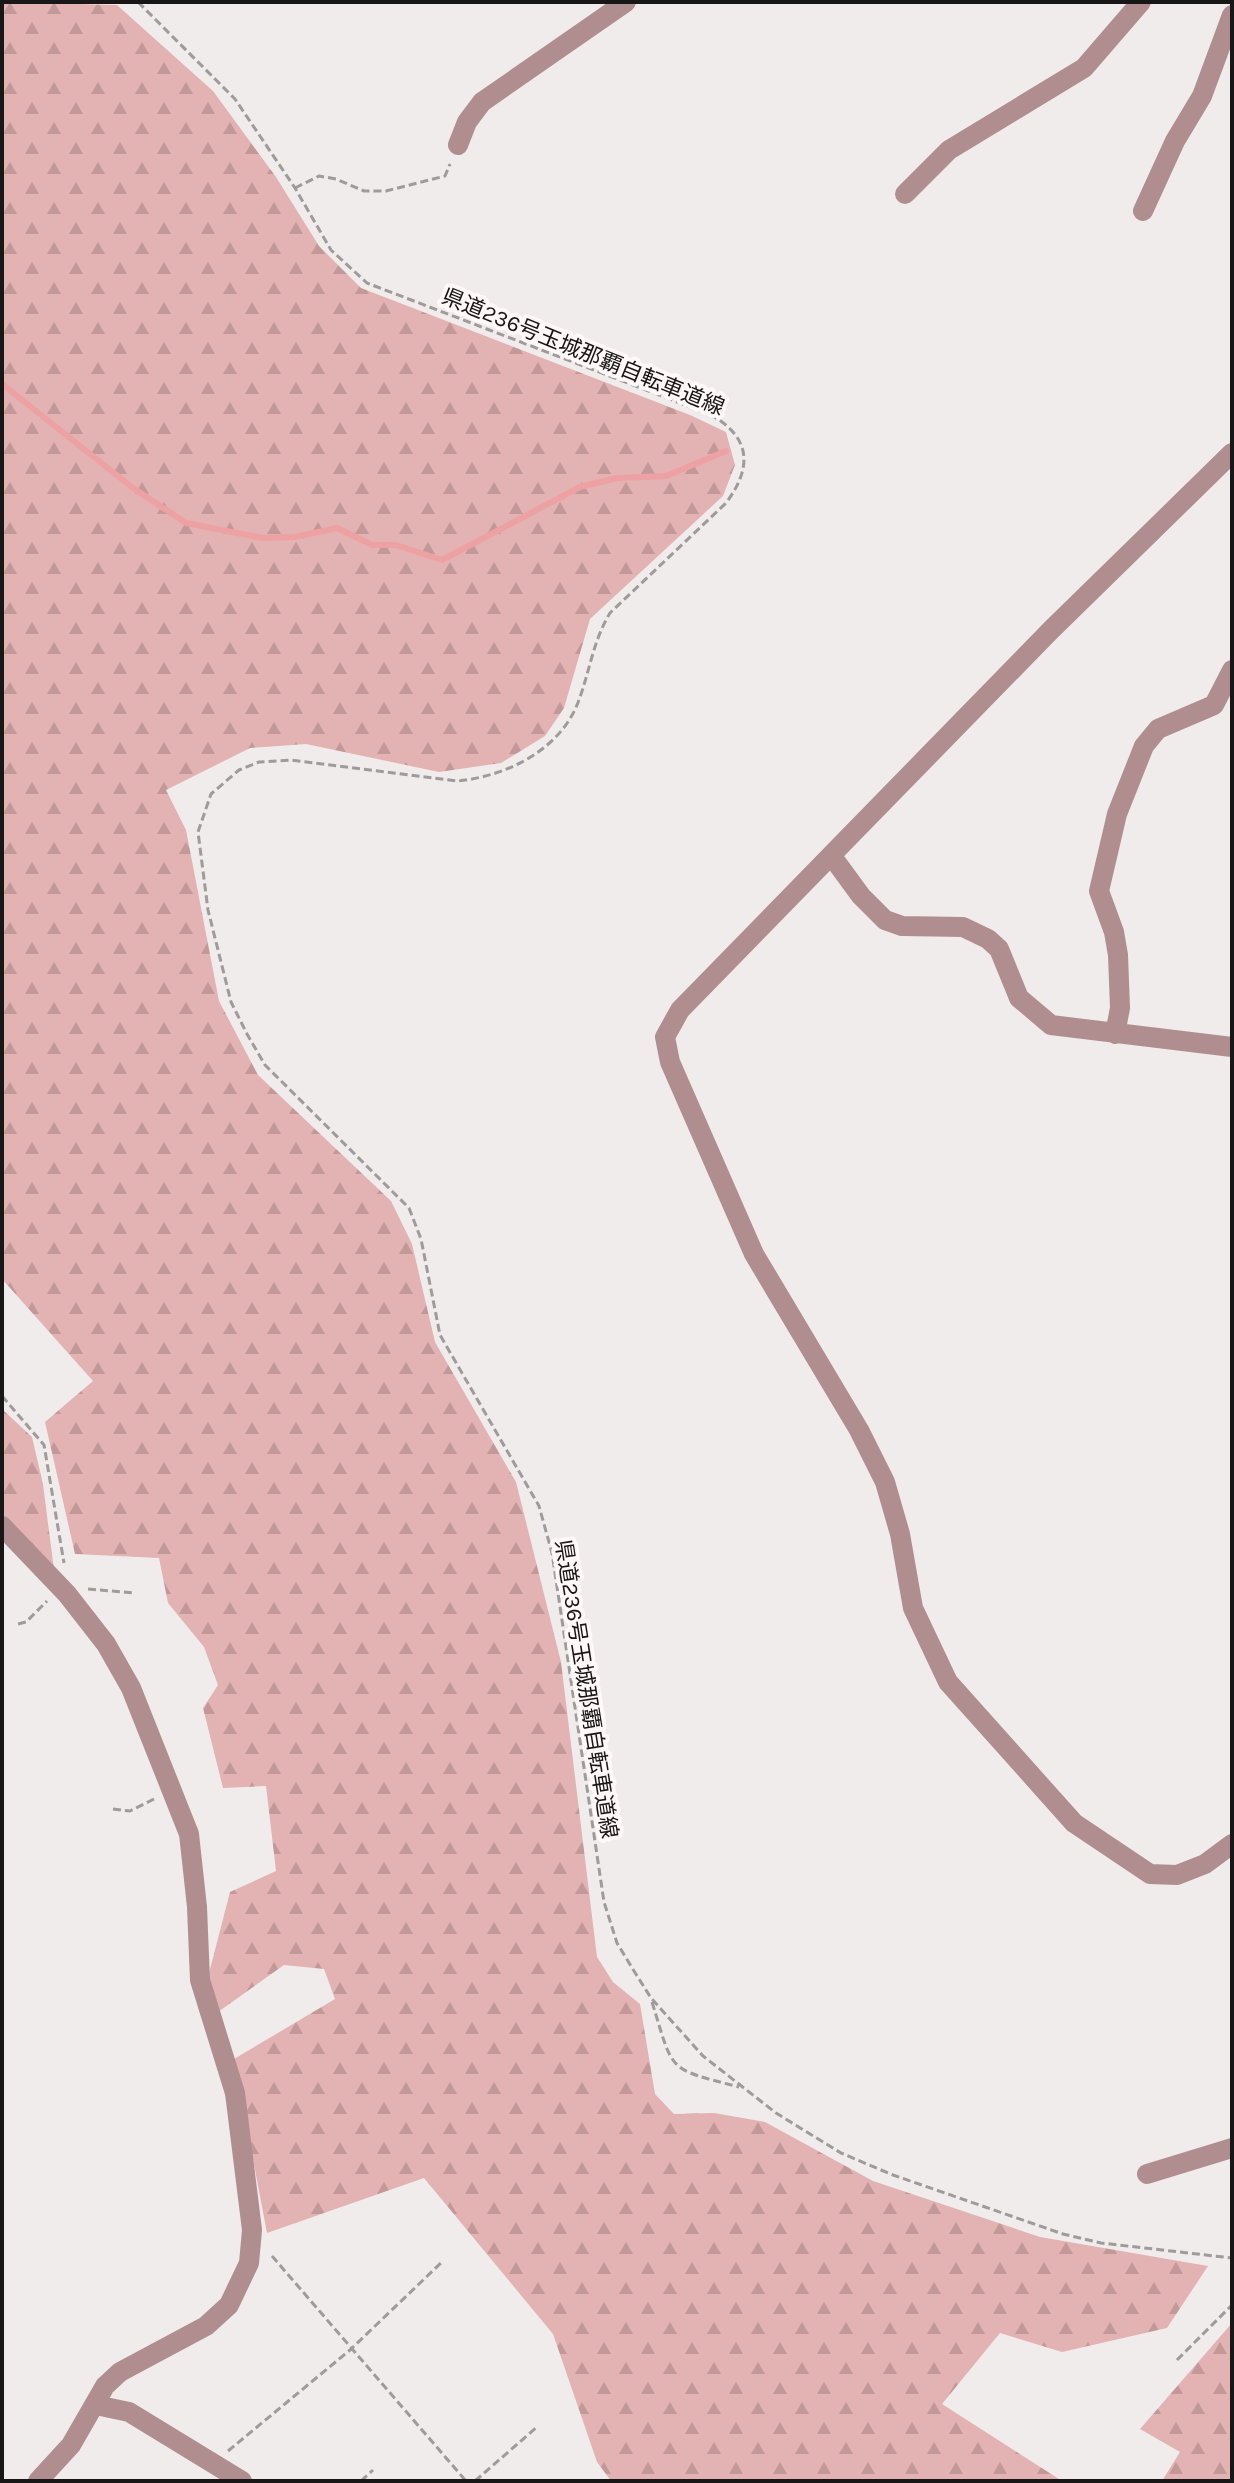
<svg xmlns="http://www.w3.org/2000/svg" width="1234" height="2483" viewBox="0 0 1234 2483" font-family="Karla,'Noto Sans JP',sans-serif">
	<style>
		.forest { fill: url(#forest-firs) }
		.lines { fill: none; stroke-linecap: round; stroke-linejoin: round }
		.stream { stroke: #eda1a3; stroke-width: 6 }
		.path { stroke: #9f9b9b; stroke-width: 3; stroke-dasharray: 8 4; stroke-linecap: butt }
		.street { stroke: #b08e8f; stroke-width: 20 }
		.labels { text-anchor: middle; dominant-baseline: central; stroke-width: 8; stroke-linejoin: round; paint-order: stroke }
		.street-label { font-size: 22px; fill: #181616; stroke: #fff9f9 }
	</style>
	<defs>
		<pattern id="forest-firs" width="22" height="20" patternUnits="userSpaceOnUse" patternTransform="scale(2)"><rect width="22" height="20" fill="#e3b2b2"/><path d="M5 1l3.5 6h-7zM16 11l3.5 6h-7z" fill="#c29898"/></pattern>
	</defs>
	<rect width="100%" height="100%" fill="#f1ecec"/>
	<path class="forest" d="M2,2L117,5L213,91L276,177L319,246L361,288L690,415L726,432L735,465L723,496L590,619L564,708L545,736L501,763L439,772L306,744L250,748L166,790L186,830L219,1001L258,1075L391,1201L412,1244L435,1342L516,1482L561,1662L597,1957L613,1982L640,2004L655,2094L674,2114L714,2113L765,2122L873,2181L1040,2237L1208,2266L1167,2328L1062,2352L1000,2333L942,2404L1062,2481H611L597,2462L553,2334L424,2178L267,2233L234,2059L335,1999L324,1969L284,1965L218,2012L208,1977L230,1892L276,1871L266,1786L223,1788L203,1708L218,1685L204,1647L168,1603L159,1558L75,1554L45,1422L93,1381L2,1279Z
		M2,1409L32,1437L43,1484L54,1570L2,1514Z
		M1232,2323V2481H1162L1180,2452L1140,2429Z"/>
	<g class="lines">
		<path class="stream" d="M2,384L133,488L186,523L262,538L295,537L337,528L372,545H396L442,560L580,487L617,478L666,476L726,451"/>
		<path class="path" d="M138,2L235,99L295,188L331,250L367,283L711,415C752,438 752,468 726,503L610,613C593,641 590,670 579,700C561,750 507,776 458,781L291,760L259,762L239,770L211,794L198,832L208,910L231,1002L247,1034L265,1065L409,1208L421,1239L440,1335L539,1506L552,1553L604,1902L617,1943L634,1971L651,1998L703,2056L776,2113L841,2153L893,2175L1063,2234L1101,2243L1232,2258
			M295,188L319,176L336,179L364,191H386L445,176L450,164
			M2,1396L44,1445L64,1563
			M88,1589L135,1593
			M18,1624L26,1622L47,1601
			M113,1809L130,1811L154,1799
			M652,2002C674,2073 666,2068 739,2087
			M272,2256L466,2481
			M1177,2360L1232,2305
			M228,2451L350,2350L443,2261
			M361,2481L373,2470
			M475,2481L537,2427"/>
		<path class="street" d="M458,145L467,122L482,102L626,2
			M905,194L949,150L1084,68L1141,2
			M1143,211L1175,141L1202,96L1232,15
			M1232,453L1051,630L680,1010L665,1037L670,1062L754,1254L859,1430L885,1482L900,1534L913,1608L948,1682L1074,1823L1150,1874L1177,1875L1205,1864L1232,1844
			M831,855L861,896L885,920L902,926L963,927L988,939L999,949L1019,998L1051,1025L1232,1047
			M1115,1034L1120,1008L1118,955L1114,932L1099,891L1117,814L1144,746L1158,729L1214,705L1232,670
			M2,1526L67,1594L106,1644L131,1688L189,1834L197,1907L200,1980L235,2093L252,2230L249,2263L229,2305L206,2326L120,2372L105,2386L71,2445L38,2481
			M1147,2174L1232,2148
			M96,2405L129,2412L242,2481"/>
	</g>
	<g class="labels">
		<g class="street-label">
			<text transform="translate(583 352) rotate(22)">県道236号玉城那覇自転車道線</text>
			<text transform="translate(586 1689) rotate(81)">県道236号玉城那覇自転車道線</text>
		</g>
	</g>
	<rect width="1234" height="2483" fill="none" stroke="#181616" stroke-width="8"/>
</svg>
